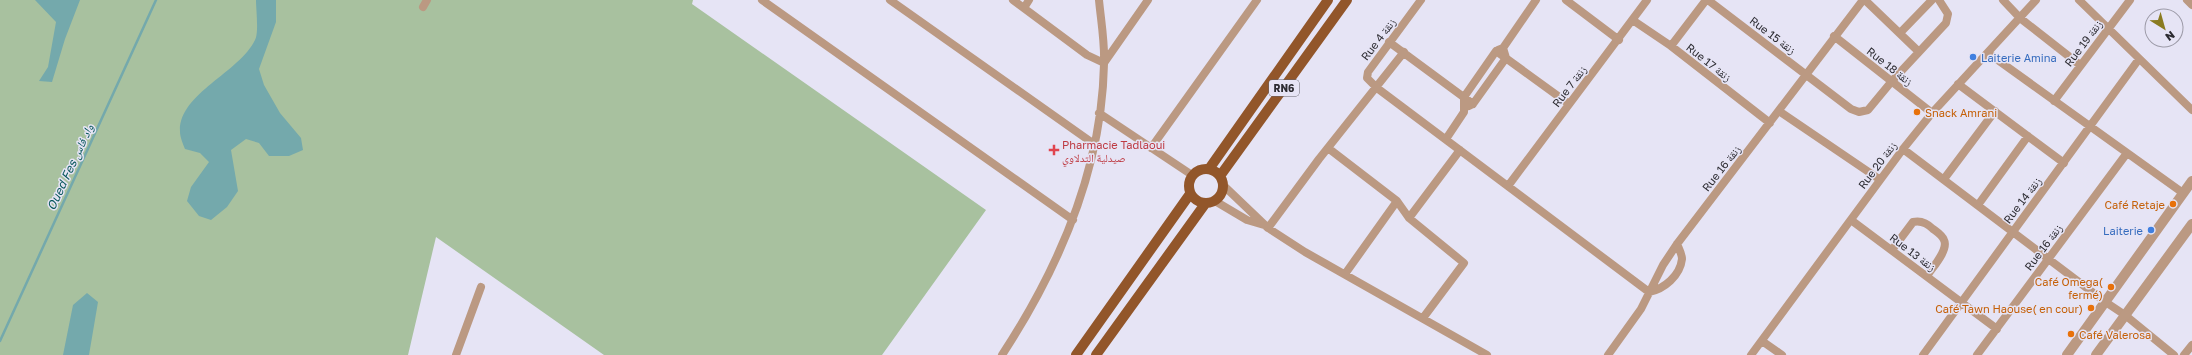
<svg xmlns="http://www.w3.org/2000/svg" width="2192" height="355" viewBox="0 0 2192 355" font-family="'Golos Text','Noto Naskh Arabic',sans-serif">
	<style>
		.green { fill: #a8c19f }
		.water { fill: #74a9ac }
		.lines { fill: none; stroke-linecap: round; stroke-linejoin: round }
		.stream { stroke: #74a9ac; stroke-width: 2.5 }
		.minor { stroke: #bb9982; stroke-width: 8 }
		.tertiary { stroke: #bb9982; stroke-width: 10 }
		.primary { stroke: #92562a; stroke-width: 10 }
		.shop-dot { fill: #3f7fe0; stroke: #e6e4f5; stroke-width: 1.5 }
		.food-dot { fill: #e8710a; stroke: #e6e4f5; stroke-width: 1.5 }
		.health-dot { fill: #e0444e; stroke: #e6e4f5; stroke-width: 1.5 }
		.labels { text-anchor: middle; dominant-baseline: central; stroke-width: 3; stroke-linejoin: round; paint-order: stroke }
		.shield { fill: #e6e4f5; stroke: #64636c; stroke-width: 1 }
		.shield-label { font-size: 10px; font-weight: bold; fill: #2d2c32 }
		.street-label { font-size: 11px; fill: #2d2c32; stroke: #e6e4f5 }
		.shop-label { font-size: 11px; fill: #366cbe; stroke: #e6e4f5; text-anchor: start }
		.food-label { font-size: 11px; fill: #c56008; stroke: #e6e4f5; text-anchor: end }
		.health-label { font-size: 11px; fill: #be3a42; stroke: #e6e4f5; text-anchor: start }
		.water-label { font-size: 12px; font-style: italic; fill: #07575b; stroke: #e6e4f5 }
	</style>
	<rect width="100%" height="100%" fill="#e6e4f5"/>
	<path class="green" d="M0,0H693L692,4L986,210L882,355H604L436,237L408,355H0Z"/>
	<path class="water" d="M35,0H80L65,39L52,82L39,81L48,67L56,22Z
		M256,0H276V22L259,69L264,85L280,113L301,138L303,150L289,156H269L259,143L246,139L231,150L238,191L227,207L211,220L199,216L187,201L191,187L209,162L200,153L185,149C183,144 180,137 180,132C178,94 239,73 255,40C259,33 256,9 256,0Z
		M87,293L98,302L89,355H63L73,305Z"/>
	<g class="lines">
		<path class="stream" d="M0,341L156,0"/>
		<path class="minor" d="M762,0L1073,220
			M890,0L1094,144
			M1013,0L1087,55L1104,63L1148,0
			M1421,0L1368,72L1367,78L1377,88L1649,292C1664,289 1680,276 1682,259C1682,254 1679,249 1677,244
			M1566,0L1619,40
			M1708,0L1851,109L1859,112L1868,110L1892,81L1946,23L1948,14L1939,0
			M1865,0L1918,51
			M2003,0L2020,18L2080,65
			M2079,0L2192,110
			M2187,0L2192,5
			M423,7L427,0
			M1024,8L1029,0
			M1634,21L1671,46L1770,123
			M1900,33L1932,0
			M1834,36L1932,113
			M1389,42L1473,104
			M1671,46L1706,0
			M1498,50L1503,48L1536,0
			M1496,51L1569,104
			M1988,53L2183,193
			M1958,84L2064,163
			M2054,101L2130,0
			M1469,106L1473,104L1506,58L1503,48
			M1779,111L1879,179
			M1099,113L1192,175
			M1446,139L1464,112V97L1496,51
			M1151,148L1257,0
			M1328,148L1397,201L1409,218L1464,263L1423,318
			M1903,149L2104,301L2125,315L2174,355
			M1944,179L1995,111
			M1223,185L1268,228L1305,252L1487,355
			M1508,186L1647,0
			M1215,201L1247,220L1264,225
			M1978,205L2028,136
			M1409,218L1460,150
			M1851,220L1997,329
			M1268,228L1319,159L1404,52
			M1892,250L1913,222C1921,220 1927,223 1933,229C1937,232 1942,235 1944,240C1949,250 1932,268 1927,276
			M1345,274L1397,201
			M1762,341L1782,355
			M456,355L481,287
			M1002,355C1059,268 1102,169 1104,64C1105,43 1101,21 1099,0
			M1608,355L1641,309L1663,265L1677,244L1863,0
			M1751,355L1903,149L1932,113L2036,0
			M1923,355L2139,59
			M1977,355L2127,153
			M2184,355L2192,345"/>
		<path class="tertiary" d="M2067,355L2192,181
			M2096,355L2192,224"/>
		<path class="primary" d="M1189 186a17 17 0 1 1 34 0a17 17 0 1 1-34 0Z
			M1209,169L1328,0
			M1220,176L1347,0
			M1076,355L1190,194
			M1096,355L1205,204"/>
	</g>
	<g class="shop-dot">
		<circle cx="1973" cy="57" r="4"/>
		<circle cx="2151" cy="230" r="4"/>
	</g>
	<g class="food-dot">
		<circle cx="1917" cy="112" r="4"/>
		<circle cx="2173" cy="204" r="4"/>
		<circle cx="2111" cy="287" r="4"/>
		<circle cx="2091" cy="308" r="4"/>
		<circle cx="2071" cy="334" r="4"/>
	</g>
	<path class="health-dot" d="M1052 144h4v4h4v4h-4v4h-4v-4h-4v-4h4z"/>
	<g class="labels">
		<rect class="shield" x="1269" y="80" width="30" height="16" rx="3"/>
		<g class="shield-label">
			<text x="1284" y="88">RN6</text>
		</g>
		<g class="street-label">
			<text transform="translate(1773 35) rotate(37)">Rue 15 زنقة</text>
			<text transform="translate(1378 39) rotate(-53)">Rue 4 زنقة</text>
			<text transform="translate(2083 43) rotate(-53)">Rue 19 زنقة</text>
			<text transform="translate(1709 62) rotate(38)">Rue 17 زنقة</text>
			<text transform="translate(1890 66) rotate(38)">Rue 18 زنقة</text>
			<text transform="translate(1569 86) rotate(-53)">Rue 7 زنقة</text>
			<text transform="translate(1877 165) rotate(-53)">Rue 20 زنقة</text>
			<text transform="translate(1721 168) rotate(-52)">Rue 16 زنقة</text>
			<text transform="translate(2022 200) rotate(-53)">Rue 14 زنقة</text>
			<text transform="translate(2043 247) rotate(-53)">Rue 16 زنقة</text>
			<text transform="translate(1913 252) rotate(37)">Rue 13 زنقة</text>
		</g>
		<g class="shop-label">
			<text x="1981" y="57">Laiterie Amina</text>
			<text x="2143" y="230" text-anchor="end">Laiterie</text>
		</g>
		<g class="food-label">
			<text x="1925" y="112" text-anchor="start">Snack Amrani</text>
			<text x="2165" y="204">Café Retaje</text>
			<text x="2103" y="281">Café Omega(<tspan x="2103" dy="13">fermé)</tspan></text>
			<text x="2083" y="308">Café Tawn Haouse( en cour)</text>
			<text x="2079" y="334" text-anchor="start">Café Valerosa</text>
		</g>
		<g class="health-label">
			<text x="1062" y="144">Pharmacie Tadlaoui<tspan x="1062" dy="13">صيدلية التدلاوي</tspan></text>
		</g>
		<g class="water-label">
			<text transform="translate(70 167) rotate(-65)">Oued Fes واد فاس</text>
		</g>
	</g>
	<g transform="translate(2164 28) rotate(143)"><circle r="19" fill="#e6e4f5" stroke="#9c9aa7"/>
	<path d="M0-3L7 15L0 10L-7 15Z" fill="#8a7b20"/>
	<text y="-6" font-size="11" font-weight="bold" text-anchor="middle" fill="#2d2c32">N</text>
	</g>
</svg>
